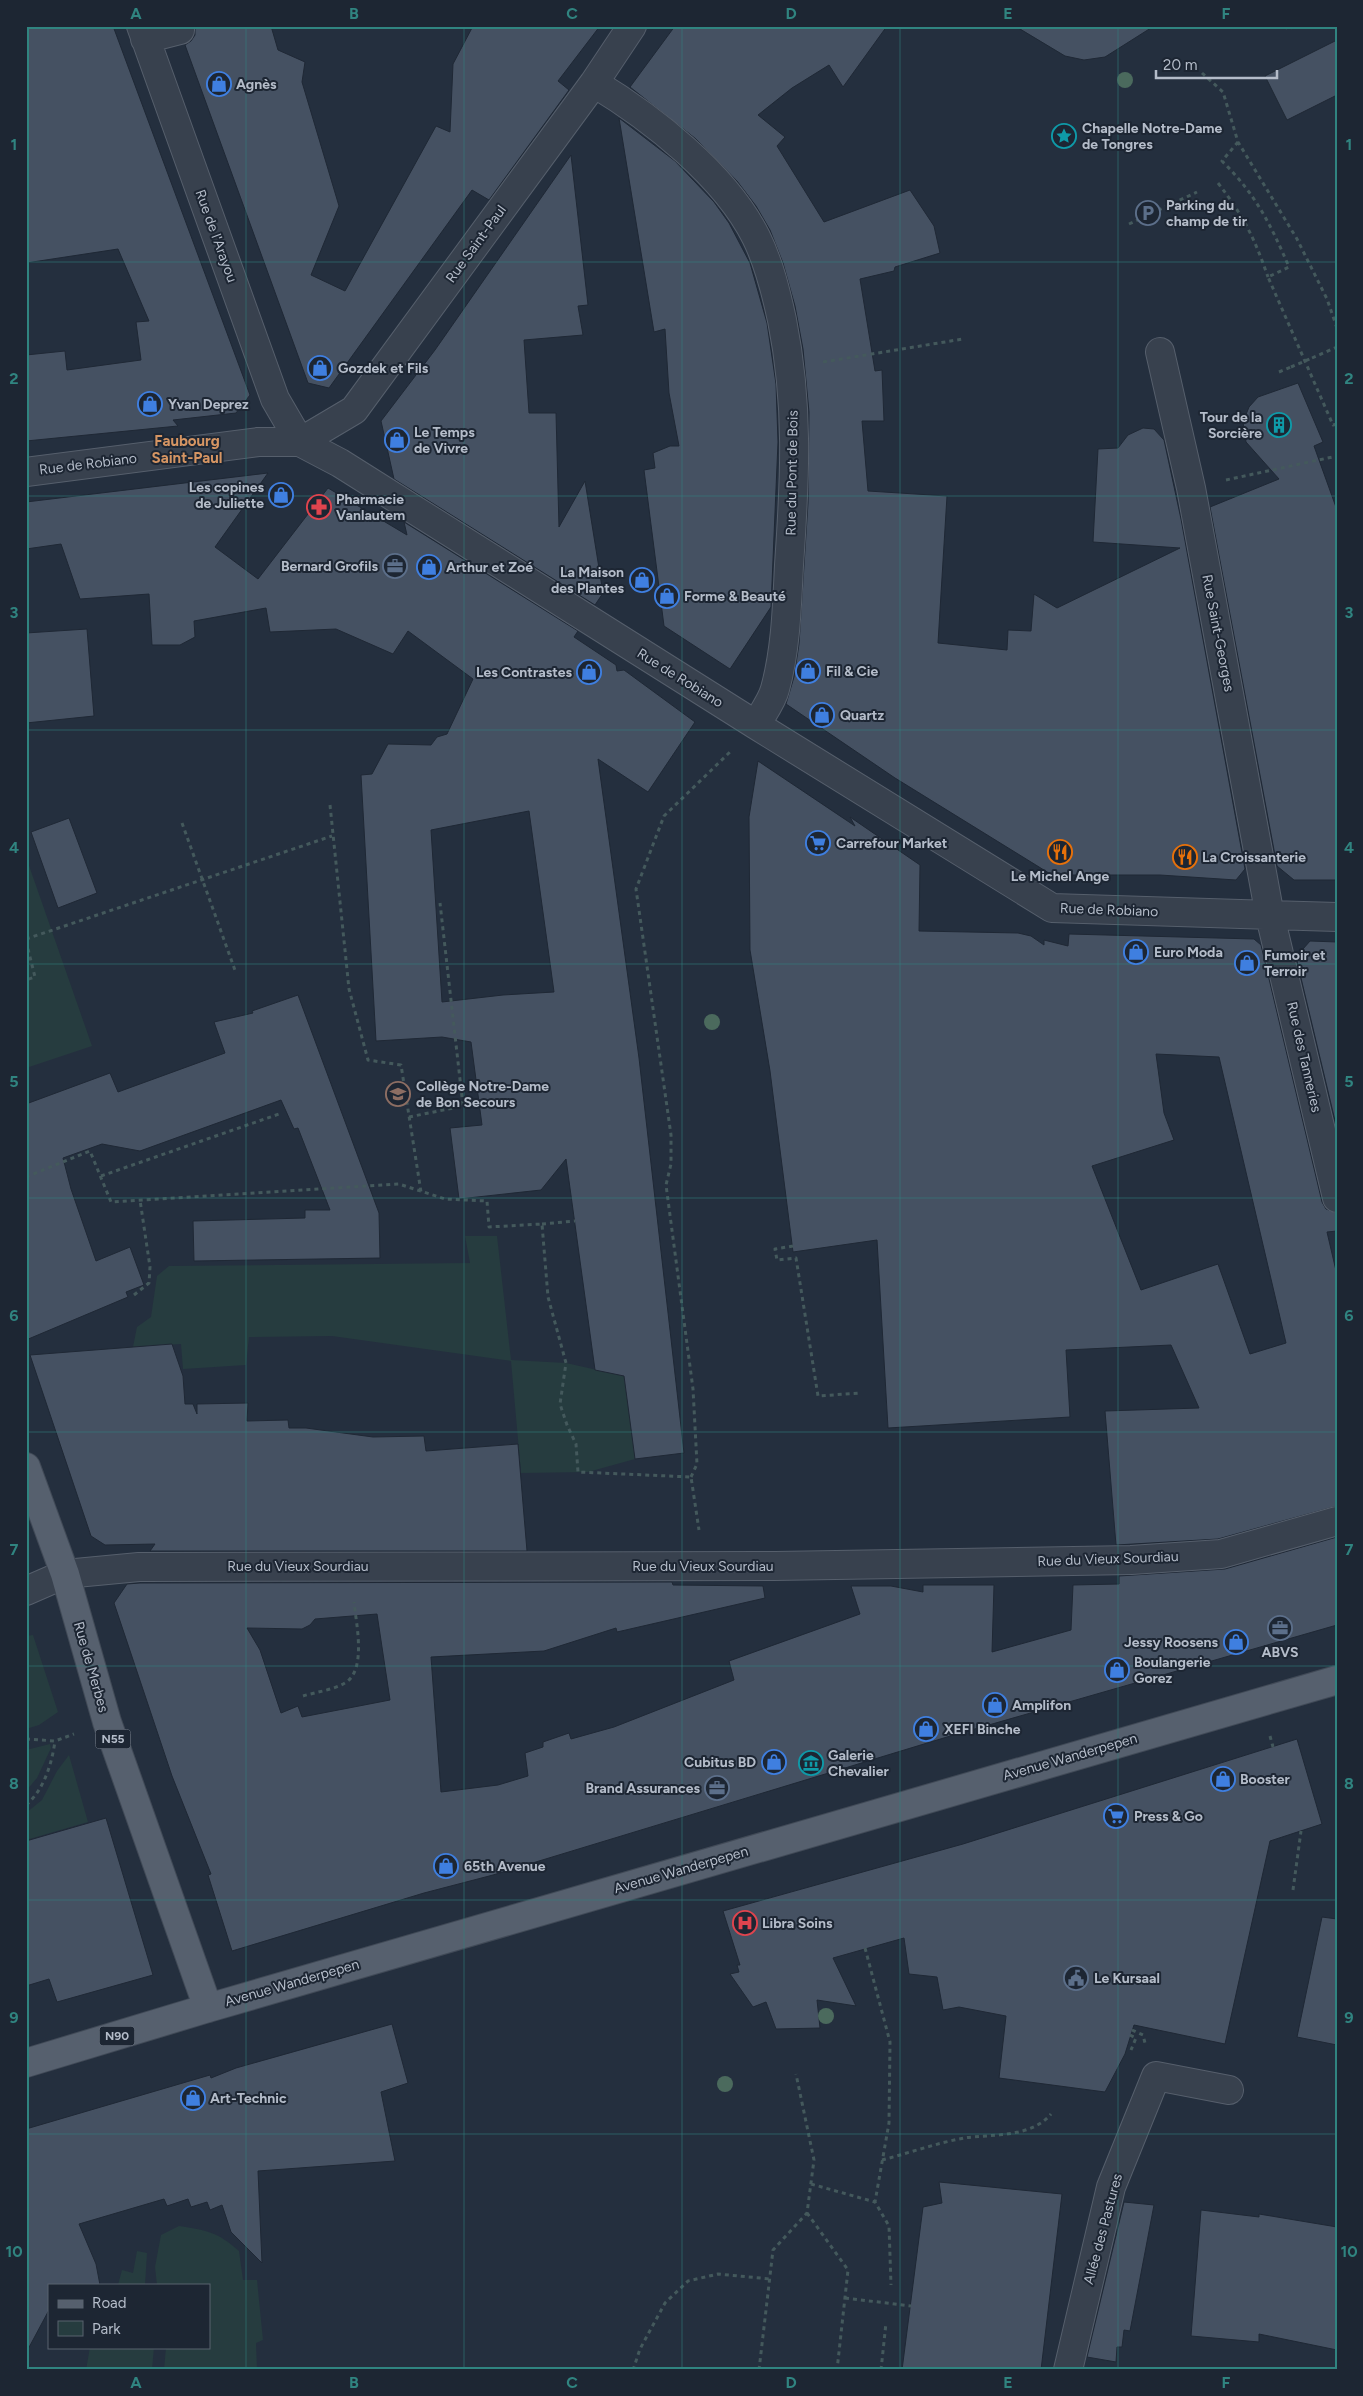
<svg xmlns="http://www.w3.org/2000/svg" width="1363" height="2396" viewBox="0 0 1363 2396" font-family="Figtree,sans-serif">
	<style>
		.green { fill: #263c3f }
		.building { fill: #455162; stroke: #1f2835; fill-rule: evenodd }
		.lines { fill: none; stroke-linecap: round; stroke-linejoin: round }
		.minor-casing { stroke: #565f6c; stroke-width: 30 }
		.major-casing { stroke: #414a57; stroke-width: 30 }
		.path { stroke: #44595c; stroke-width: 3; stroke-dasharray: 4 4; stroke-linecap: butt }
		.minor { stroke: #38414e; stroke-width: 28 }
		.major { stroke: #56606e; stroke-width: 28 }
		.path-bridge { stroke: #44595c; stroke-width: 3; stroke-dasharray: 4 4; stroke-linecap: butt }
		.tree { fill: #4b6a5d }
		.grid { fill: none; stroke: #308480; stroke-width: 1; stroke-opacity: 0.55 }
		.labels { text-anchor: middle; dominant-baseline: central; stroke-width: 4; stroke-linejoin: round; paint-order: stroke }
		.shield { fill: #1d2633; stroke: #878f9c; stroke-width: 1 }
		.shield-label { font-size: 12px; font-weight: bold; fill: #b4bcc9 }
		.poi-label { font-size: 14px; font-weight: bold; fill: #b4bcc9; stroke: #1d2633; text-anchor: start }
		.street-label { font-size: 14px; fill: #b4bcc9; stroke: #1d2633 }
		.neighbourhood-label { font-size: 15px; font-weight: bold; fill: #d59563; stroke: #1d2633 }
		.neatline { fill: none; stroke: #308480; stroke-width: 2 }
		.grid-label { font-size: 16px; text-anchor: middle; font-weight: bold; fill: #308480 }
	</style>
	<rect width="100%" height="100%" fill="#242f3e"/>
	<path class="green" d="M26,857L92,1046L26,1068Z
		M465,1236H497L511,1360L566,1363L624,1376L635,1459L588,1472L521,1473L511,1361L332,1336L249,1337L246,1365L183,1369L181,1344L133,1347L137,1327L151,1317L157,1276L169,1266L470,1263Z
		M33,1635L58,1712L39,1725L26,1729V1636Z
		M50,1744L51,1748L37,1778L26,1791V1750Z
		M69,1755L88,1822L26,1840V1813L42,1800L57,1771Z
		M179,2226C206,2230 218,2232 239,2251L243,2280H257L263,2340L256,2343L257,2370H164L166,2347H209V2285H157L155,2267L161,2235Z
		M137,2251L147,2253L145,2285H118L122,2270L133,2273Z
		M90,2347H154L152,2370H86Z"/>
	<path class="building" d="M26,26H113L250,395L236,413L173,420L178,426L26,441V355L65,351L67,370L141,360L136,322L149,321L118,249L26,263Z
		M195,26H271L278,50L305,62L302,82L339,206L311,275L345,291L436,126L450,132L453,64L473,26H600L558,81L569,90L489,200L472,190L329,388L308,383L185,45L191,41L195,35Z
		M675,26H887L843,87L829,65L792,88L758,115L785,137L777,146L824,222L910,190L934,226L940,253L895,267L894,271L860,279L875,371L882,370L884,421H862L868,491L947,496L938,643L1007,650L1008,630L1031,631L1034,594L1057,608L1180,548L1093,542L1098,449L1118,448L1128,435L1143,428L1154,429L1164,440L1181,519L1245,869L1236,880L1160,875H1052L895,778L786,704L794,677L799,644L808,503L809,412L803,349L795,306L783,263L770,230L756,206L737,181L696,139L630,87Z
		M1015,26H1154L1105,57L1084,60L1065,56Z
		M1337,40V95L1287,120L1265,76Z
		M619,118L675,161L714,202L729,223L750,263L767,323L776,384L778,442L771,607L730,669L664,626L644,470L655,468L653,453L670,446H679L669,393L665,329L654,332Z
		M571,155L588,305L578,306L583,335L524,340L529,413H556L559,527L585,481L603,593L595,605L394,479L381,421L435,350Z
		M1298,383L1323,442L1314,446L1337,510V880H1294L1277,866L1210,507L1279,479L1246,442L1243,422L1249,407L1258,397Z
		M268,473L215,547L258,579L328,488L407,535L404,522L578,631L574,637L616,665L617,671L624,670L695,722L648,792L598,759L639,1058L684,1453L635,1459L624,1376L595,1370L566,1159L541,1190L459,1199L450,1128L482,1125L471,1042L442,1037L376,1041L361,775L372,774L388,744L431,745L437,737L447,734L473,679L408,631L393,654L336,629L270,632L266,608L194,621L195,637L180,645H152L149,594L80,599L61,544L26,549V502ZM529,811L554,992L503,995L442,1002L431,830Z
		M87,629L94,716L26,723V633Z
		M758,761L855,826L850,817L920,865L919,931L1018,933L1031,936L1044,945V940L1068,946L1069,934L1254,939L1261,945L1322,1202L1326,1209L1337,1213V1231L1327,1232L1337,1275V1506L1218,1539L1116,1545L1105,1411L1199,1408L1171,1345L1066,1350L1070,1417L888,1428L877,1240L793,1252L770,1071L750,950L749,817ZM1156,1054L1219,1057L1286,1343L1250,1354L1218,1264L1141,1290L1092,1166L1174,1140L1164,1113Z
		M69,818L97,893L58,908L31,832Z
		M1310,941L1337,942V1129L1296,957Z
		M298,995L379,1213L380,1258L194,1261L193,1221L305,1218V1210H330L298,1128L294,1129L281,1100L140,1151L102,1144L63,1158L71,1189L96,1261L130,1247L144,1285L126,1292L128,1297L26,1340V1104L110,1073L118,1092L225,1053L214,1022L253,1013L252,1011Z
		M172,1344L183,1376L185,1404H193L197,1414V1404L248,1403L247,1421L288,1420L289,1428H306L373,1437L424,1436L426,1451L518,1444L527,1551H150L155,1544L105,1545L91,1536L30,1355Z
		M1337,1537V1625L947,1737L493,1875L424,1893L232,1951L208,1875L211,1874L172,1776L114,1603L127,1584L140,1583L672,1582L673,1585L763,1586L765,1598L617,1632L616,1628L544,1651L431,1657L441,1792L498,1785L528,1776L525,1753L543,1747V1742L569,1733L571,1739L614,1727L734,1680L729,1661L860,1614L851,1586H891L923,1592V1585H994L992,1652L1071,1630L1073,1585L1119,1584V1576L1225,1569ZM377,1614L390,1700L302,1717L298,1706L281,1713L260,1650L247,1628L302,1629L310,1625L315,1619Z
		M1297,1739L1322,1824L1270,1841L1225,2044L1134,2025L1125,2054L1105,2092L999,2078L1006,2016L959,2007L943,2010L937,1977L909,1974L904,1938L833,1958L856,2006L817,2000L820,2028L776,2029L766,2002L753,2007L730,1974L739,1972L737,1965H740L723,1911L963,1844Z
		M106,1818L153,1975L57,2002L49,1979L26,1986V1841Z
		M1322,1917L1337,1919V2045L1297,2037Z
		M392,2024L408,2083L381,2092L395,2161L258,2171L262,2263L231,2232L222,2205L210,2210L207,2202L191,2207L188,2199L167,2206L164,2199L79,2224L96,2264L100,2285H49V2310L26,2353V2129L210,2075L211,2078L236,2068Z
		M939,2182L1062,2194L1041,2370H902L923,2207L942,2203Z
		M1124,2202L1154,2205L1130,2331L1124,2330L1122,2347H1117L1116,2362L1087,2357Z
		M1201,2210L1259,2217V2214L1337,2227V2350L1259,2334V2342L1191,2336Z"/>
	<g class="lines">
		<defs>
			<path id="minor" d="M141,26L275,399L300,442
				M145,39L180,30
				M594,83C652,118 725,175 756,237C769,263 776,292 782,320C799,405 795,479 789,565C787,605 786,649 775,689C772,701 762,714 756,725
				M1160,352L1191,488L1270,916L1337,1198
				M300,442L354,410L594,83L632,26
				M26,472L258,442H300L340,463L756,725L1052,908L1337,917
				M26,1591L65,1574L139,1567L775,1566L1131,1560L1221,1554L1337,1521
				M1068,2370L1111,2187L1156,2076L1229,2090"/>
			<path id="major" d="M26,1467L65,1574L107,1722L208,2008
				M26,2063L208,2008L1337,1680"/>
		</defs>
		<use href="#minor" class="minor-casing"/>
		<use href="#major" class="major-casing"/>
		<path class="path" d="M1284,26L1288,29L1295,26
			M1202,73L1223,92L1238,142L1297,239L1327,299L1337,328
			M1238,142L1222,161C1256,195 1270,223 1289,267L1268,277L1333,425L1337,424
			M1218,183C1244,217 1254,237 1268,277
			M1129,224L1197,192
			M1312,358L1337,347
			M823,362L963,339
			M1279,372L1291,367
			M1226,480L1337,456
			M330,805L349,989L368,1060L401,1065L421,1192
			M182,823L236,973
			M26,939L332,836
			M26,941L35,977L26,980
			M409,1117L463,1106L440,903
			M101,1176L279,1114
			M26,1177L90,1151L111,1202L399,1184L445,1199L487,1201L489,1227L542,1224L548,1297L566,1363L560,1404L567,1425L576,1444L578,1472L691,1477L699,1530
			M542,1224L575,1221
			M793,1246L775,1249L777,1260L796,1258L818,1396L860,1393
			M134,1295L149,1283L150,1267L140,1200
			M691,1477L697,1464L693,1389L666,1185L671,1164V1135L636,889L664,816L731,751
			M303,1696C316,1692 333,1690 345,1683C367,1670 356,1623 354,1602
			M1270,1736L1273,1747
			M26,1739L55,1741L74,1734
			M26,1805C44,1790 52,1763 55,1741
			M1293,1890L1301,1831
			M865,1948L890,2042L889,2123L875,2202L889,2226L891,2285
			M1132,2030L1143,2035L1145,2043
			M1130,2035L1136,2038L1131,2050
			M882,2160C909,2153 937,2143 964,2138C992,2134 1031,2138 1051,2114
			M811,2184L875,2202
			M807,2213L848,2270L837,2370
			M845,2298L911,2306
			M633,2370L640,2349L665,2303L688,2281L718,2274L770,2279
			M759,2370L773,2250L807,2213L814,2160L796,2074
			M881,2370L886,2323"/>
		<use href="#minor" class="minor"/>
		<use href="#major" class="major"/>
		<path class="path-bridge" d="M1291,367L1312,358"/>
	</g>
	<g class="tree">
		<circle cx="1125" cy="80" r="8"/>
		<circle cx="712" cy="1022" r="8"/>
		<circle cx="826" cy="2016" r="8"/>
		<circle cx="725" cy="2084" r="8"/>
	</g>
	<path class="grid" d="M246,26V2370M464,26V2370M682,26V2370M900,26V2370M1118,26V2370M26,262H1337M26,496H1337M26,730H1337M26,964H1337M26,1198H1337M26,1432H1337M26,1666H1337M26,1900H1337M26,2134H1337"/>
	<defs>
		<symbol id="shop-ring" viewBox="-11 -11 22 22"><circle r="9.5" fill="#1d2633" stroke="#3f7fe0" stroke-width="1.5"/><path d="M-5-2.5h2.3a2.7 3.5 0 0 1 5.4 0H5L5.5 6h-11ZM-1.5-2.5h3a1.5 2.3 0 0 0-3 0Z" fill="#3f7fe0"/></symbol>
		<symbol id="sight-ring" viewBox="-11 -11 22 22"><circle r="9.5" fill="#1d2633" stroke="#0f9aa8" stroke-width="1.5"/><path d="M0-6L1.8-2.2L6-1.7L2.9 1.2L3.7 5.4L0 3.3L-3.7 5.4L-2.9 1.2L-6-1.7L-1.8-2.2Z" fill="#0f9aa8"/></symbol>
		<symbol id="parking-ring" viewBox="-11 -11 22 22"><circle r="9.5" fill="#1d2633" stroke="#5c6f8a" stroke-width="1.5"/><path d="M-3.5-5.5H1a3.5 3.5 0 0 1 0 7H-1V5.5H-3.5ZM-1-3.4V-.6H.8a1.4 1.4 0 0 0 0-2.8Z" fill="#5c6f8a"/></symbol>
		<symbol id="building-ring" viewBox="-11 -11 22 22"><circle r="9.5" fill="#1d2633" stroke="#0f9aa8" stroke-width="1.5"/><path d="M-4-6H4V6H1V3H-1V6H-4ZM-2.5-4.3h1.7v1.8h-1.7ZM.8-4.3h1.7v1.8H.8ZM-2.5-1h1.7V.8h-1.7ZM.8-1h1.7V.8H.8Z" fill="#0f9aa8"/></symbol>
		<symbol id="pharmacy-ring" viewBox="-11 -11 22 22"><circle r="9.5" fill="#1d2633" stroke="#e0444e" stroke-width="1.5"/><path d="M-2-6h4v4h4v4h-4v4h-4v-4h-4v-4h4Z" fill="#e0444e"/></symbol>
		<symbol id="office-ring" viewBox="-11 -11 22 22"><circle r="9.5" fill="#1d2633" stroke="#5c6f8a" stroke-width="1.5"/><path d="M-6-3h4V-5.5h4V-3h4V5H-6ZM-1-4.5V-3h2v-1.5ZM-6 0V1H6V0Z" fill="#5c6f8a"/></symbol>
		<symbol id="supermarket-ring" viewBox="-11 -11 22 22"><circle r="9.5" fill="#1d2633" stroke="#3f7fe0" stroke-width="1.5"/><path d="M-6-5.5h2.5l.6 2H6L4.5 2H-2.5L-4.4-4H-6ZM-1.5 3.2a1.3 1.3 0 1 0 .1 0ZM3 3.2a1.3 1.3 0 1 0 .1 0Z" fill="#3f7fe0"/></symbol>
		<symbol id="restaurant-ring" viewBox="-11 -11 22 22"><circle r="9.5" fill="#1d2633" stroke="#e8710a" stroke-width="1.5"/><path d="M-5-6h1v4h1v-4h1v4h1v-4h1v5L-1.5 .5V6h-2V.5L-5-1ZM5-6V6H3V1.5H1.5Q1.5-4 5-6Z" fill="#e8710a"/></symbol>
		<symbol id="school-ring" viewBox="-11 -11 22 22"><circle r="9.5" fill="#1d2633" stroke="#8d6e63" stroke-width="1.5"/><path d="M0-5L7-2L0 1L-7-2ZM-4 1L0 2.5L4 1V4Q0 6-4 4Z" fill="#8d6e63"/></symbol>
		<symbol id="museum-ring" viewBox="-11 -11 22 22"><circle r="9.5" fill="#1d2633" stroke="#0f9aa8" stroke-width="1.5"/><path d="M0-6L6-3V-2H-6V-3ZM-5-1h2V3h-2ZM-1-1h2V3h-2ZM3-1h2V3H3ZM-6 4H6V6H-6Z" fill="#0f9aa8"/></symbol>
		<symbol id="hospital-ring" viewBox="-11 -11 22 22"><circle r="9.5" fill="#1d2633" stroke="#e0444e" stroke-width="1.5"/><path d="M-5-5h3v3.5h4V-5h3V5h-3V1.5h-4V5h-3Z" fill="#e0444e"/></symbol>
		<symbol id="civic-ring" viewBox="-11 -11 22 22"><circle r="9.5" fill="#1d2633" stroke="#5c6f8a" stroke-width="1.5"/><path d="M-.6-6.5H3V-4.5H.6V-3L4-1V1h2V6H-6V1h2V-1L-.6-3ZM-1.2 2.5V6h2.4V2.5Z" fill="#5c6f8a"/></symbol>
	</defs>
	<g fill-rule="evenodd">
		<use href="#shop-ring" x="205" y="70" width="28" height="28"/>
		<use href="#sight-ring" x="1050" y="122" width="28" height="28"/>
		<use href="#parking-ring" x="1134" y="199" width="28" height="28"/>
		<use href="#shop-ring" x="306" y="354" width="28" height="28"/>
		<use href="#shop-ring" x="136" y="390" width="28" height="28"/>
		<use href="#building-ring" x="1265" y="411" width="28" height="28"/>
		<use href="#shop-ring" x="383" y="426" width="28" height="28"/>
		<use href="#shop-ring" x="267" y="481" width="28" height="28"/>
		<use href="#pharmacy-ring" x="305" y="493" width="28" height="28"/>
		<use href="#office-ring" x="381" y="552" width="28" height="28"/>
		<use href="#shop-ring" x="415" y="553" width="28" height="28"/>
		<use href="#shop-ring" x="628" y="566" width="28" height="28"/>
		<use href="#shop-ring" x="653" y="582" width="28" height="28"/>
		<use href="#shop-ring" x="794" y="657" width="28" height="28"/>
		<use href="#shop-ring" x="575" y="658" width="28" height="28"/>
		<use href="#shop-ring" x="808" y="701" width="28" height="28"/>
		<use href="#supermarket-ring" x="804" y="829" width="28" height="28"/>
		<use href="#restaurant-ring" x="1046" y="838" width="28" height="28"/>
		<use href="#restaurant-ring" x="1171" y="843" width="28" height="28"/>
		<use href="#shop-ring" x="1122" y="938" width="28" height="28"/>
		<use href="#shop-ring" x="1233" y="949" width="28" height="28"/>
		<use href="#school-ring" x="384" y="1080" width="28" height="28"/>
		<use href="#office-ring" x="1266" y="1614" width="28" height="28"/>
		<use href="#shop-ring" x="1222" y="1628" width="28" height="28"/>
		<use href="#shop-ring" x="1103" y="1656" width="28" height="28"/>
		<use href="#shop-ring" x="981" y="1691" width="28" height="28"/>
		<use href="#shop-ring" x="912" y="1715" width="28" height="28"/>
		<use href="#shop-ring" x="760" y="1748" width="28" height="28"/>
		<use href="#museum-ring" x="797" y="1749" width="28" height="28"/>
		<use href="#shop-ring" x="1209" y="1765" width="28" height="28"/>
		<use href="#office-ring" x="703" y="1774" width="28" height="28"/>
		<use href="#supermarket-ring" x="1102" y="1802" width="28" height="28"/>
		<use href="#shop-ring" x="432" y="1852" width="28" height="28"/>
		<use href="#hospital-ring" x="731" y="1909" width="28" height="28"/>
		<use href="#civic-ring" x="1062" y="1964" width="28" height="28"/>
		<use href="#shop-ring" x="179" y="2084" width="28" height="28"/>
	</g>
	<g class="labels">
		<g class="shield">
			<rect x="95.5" y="1729.5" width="35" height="19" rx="4"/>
			<rect x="99.5" y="2026.5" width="35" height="19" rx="4"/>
		</g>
		<g class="shield-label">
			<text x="113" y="1739">N55</text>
			<text x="117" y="2036">N90</text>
		</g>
		<g class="poi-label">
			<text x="236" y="84">Agnès</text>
			<text x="1082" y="128">Chapelle Notre-Dame<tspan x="1082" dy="16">de Tongres</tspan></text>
			<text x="1166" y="205">Parking du<tspan x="1166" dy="16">champ de tir</tspan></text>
			<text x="338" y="368">Gozdek et Fils</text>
			<text x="168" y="404">Yvan Deprez</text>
			<text x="1262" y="417" text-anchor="end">Tour de la<tspan x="1262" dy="16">Sorcière</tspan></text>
			<text x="414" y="432">Le Temps<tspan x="414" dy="16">de Vivre</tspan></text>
			<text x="264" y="487" text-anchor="end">Les copines<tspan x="264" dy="16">de Juliette</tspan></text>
			<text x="336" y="499">Pharmacie<tspan x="336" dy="16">Vanlautem</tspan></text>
			<text x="378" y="566" text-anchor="end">Bernard Grofils</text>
			<text x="446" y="567">Arthur et Zoé</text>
			<text x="624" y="572" text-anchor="end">La Maison<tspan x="624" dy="16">des Plantes</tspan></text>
			<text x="684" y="596">Forme &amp; Beauté</text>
			<text x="826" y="671">Fil &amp; Cie</text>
			<text x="572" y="672" text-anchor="end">Les Contrastes</text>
			<text x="840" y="715">Quartz</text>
			<text x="836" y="843">Carrefour Market</text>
			<text x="1202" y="857">La Croissanterie</text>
			<text x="1060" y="876" text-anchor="middle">Le Michel Ange</text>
			<text x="1154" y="952">Euro Moda</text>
			<text x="1264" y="955">Fumoir et<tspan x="1264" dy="16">Terroir</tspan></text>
			<text x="416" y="1086">Collège Notre-Dame<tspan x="416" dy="16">de Bon Secours</tspan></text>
			<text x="1218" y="1642" text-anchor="end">Jessy Roosens</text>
			<text x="1280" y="1652" text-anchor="middle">ABVS</text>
			<text x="1134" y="1662">Boulangerie<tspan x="1134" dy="16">Gorez</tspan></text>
			<text x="1012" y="1705">Amplifon</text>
			<text x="944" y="1729">XEFI Binche</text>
			<text x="828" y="1755">Galerie<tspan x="828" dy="16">Chevalier</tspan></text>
			<text x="756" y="1762" text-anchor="end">Cubitus BD</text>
			<text x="1240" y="1779">Booster</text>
			<text x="700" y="1788" text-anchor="end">Brand Assurances</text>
			<text x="1134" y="1816">Press &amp; Go</text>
			<text x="464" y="1866">65th Avenue</text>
			<text x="762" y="1923">Libra Soins</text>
			<text x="1094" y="1978">Le Kursaal</text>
			<text x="210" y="2098">Art-Technic</text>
		</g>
		<g class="street-label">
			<text transform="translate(216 236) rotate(70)">Rue de l'Arayou</text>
			<text transform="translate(476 244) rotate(-54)">Rue Saint-Paul</text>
			<text transform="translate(88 464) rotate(-7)">Rue de Robiano</text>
			<text transform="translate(792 473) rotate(-89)">Rue du Pont de Bois</text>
			<text transform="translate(1218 633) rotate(79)">Rue Saint-Georges</text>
			<text transform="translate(680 678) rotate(32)">Rue de Robiano</text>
			<text transform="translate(1109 910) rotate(2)">Rue de Robiano</text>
			<text transform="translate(1304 1057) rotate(77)">Rue des Tanneries</text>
			<text transform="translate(1108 1559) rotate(-2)">Rue du Vieux Sourdiau</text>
			<text x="298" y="1566">Rue du Vieux Sourdiau</text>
			<text x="703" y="1566">Rue du Vieux Sourdiau</text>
			<text transform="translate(91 1667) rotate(74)">Rue de Merbes</text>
			<text transform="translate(1070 1757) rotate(-16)">Avenue Wanderpepen</text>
			<text transform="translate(681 1870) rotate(-16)">Avenue Wanderpepen</text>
			<text transform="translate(292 1983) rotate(-16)">Avenue Wanderpepen</text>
			<text transform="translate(1103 2229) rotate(-75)">Allée des Pastures</text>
		</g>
		<g class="neighbourhood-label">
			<text x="187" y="441">Faubourg<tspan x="187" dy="17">Saint-Paul</tspan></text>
		</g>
	</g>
	<rect width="1363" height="2396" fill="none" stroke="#1d2633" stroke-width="55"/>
	<rect x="48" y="2284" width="162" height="65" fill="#1d2633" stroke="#59626f"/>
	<rect x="58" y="2300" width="25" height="8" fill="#56606e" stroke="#59626f"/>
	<text x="92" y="2308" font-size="15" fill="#b4bcc9">Road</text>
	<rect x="58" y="2321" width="25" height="15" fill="#263c3f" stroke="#59626f"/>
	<text x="92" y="2334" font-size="15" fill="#b4bcc9">Park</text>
	<path d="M1156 70v8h121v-8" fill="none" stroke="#b4bcc9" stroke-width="2.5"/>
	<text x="1163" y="70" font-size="15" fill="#b4bcc9" stroke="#1d2633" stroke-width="4" paint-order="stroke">20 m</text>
	<rect x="28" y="28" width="1308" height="2340" class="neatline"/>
	<g class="grid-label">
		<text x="136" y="19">A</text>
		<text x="354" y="19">B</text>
		<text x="572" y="19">C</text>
		<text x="791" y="19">D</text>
		<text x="1008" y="19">E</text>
		<text x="1226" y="19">F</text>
		<text x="14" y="150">1</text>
		<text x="1349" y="150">1</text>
		<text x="14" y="384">2</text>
		<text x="1349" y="384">2</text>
		<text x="14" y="618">3</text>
		<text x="1349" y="618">3</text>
		<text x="14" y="853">4</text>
		<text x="1349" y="853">4</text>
		<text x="14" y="1087">5</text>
		<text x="1349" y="1087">5</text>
		<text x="14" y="1321">6</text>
		<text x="1349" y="1321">6</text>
		<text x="14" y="1555">7</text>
		<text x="1349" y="1555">7</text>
		<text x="14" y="1789">8</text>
		<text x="1349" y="1789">8</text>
		<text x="14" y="2023">9</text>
		<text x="1349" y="2023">9</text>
		<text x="14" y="2257">10</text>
		<text x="1349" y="2257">10</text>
		<text x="136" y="2388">A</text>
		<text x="354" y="2388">B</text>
		<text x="572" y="2388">C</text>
		<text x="791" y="2388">D</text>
		<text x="1008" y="2388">E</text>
		<text x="1226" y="2388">F</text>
	</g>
</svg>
